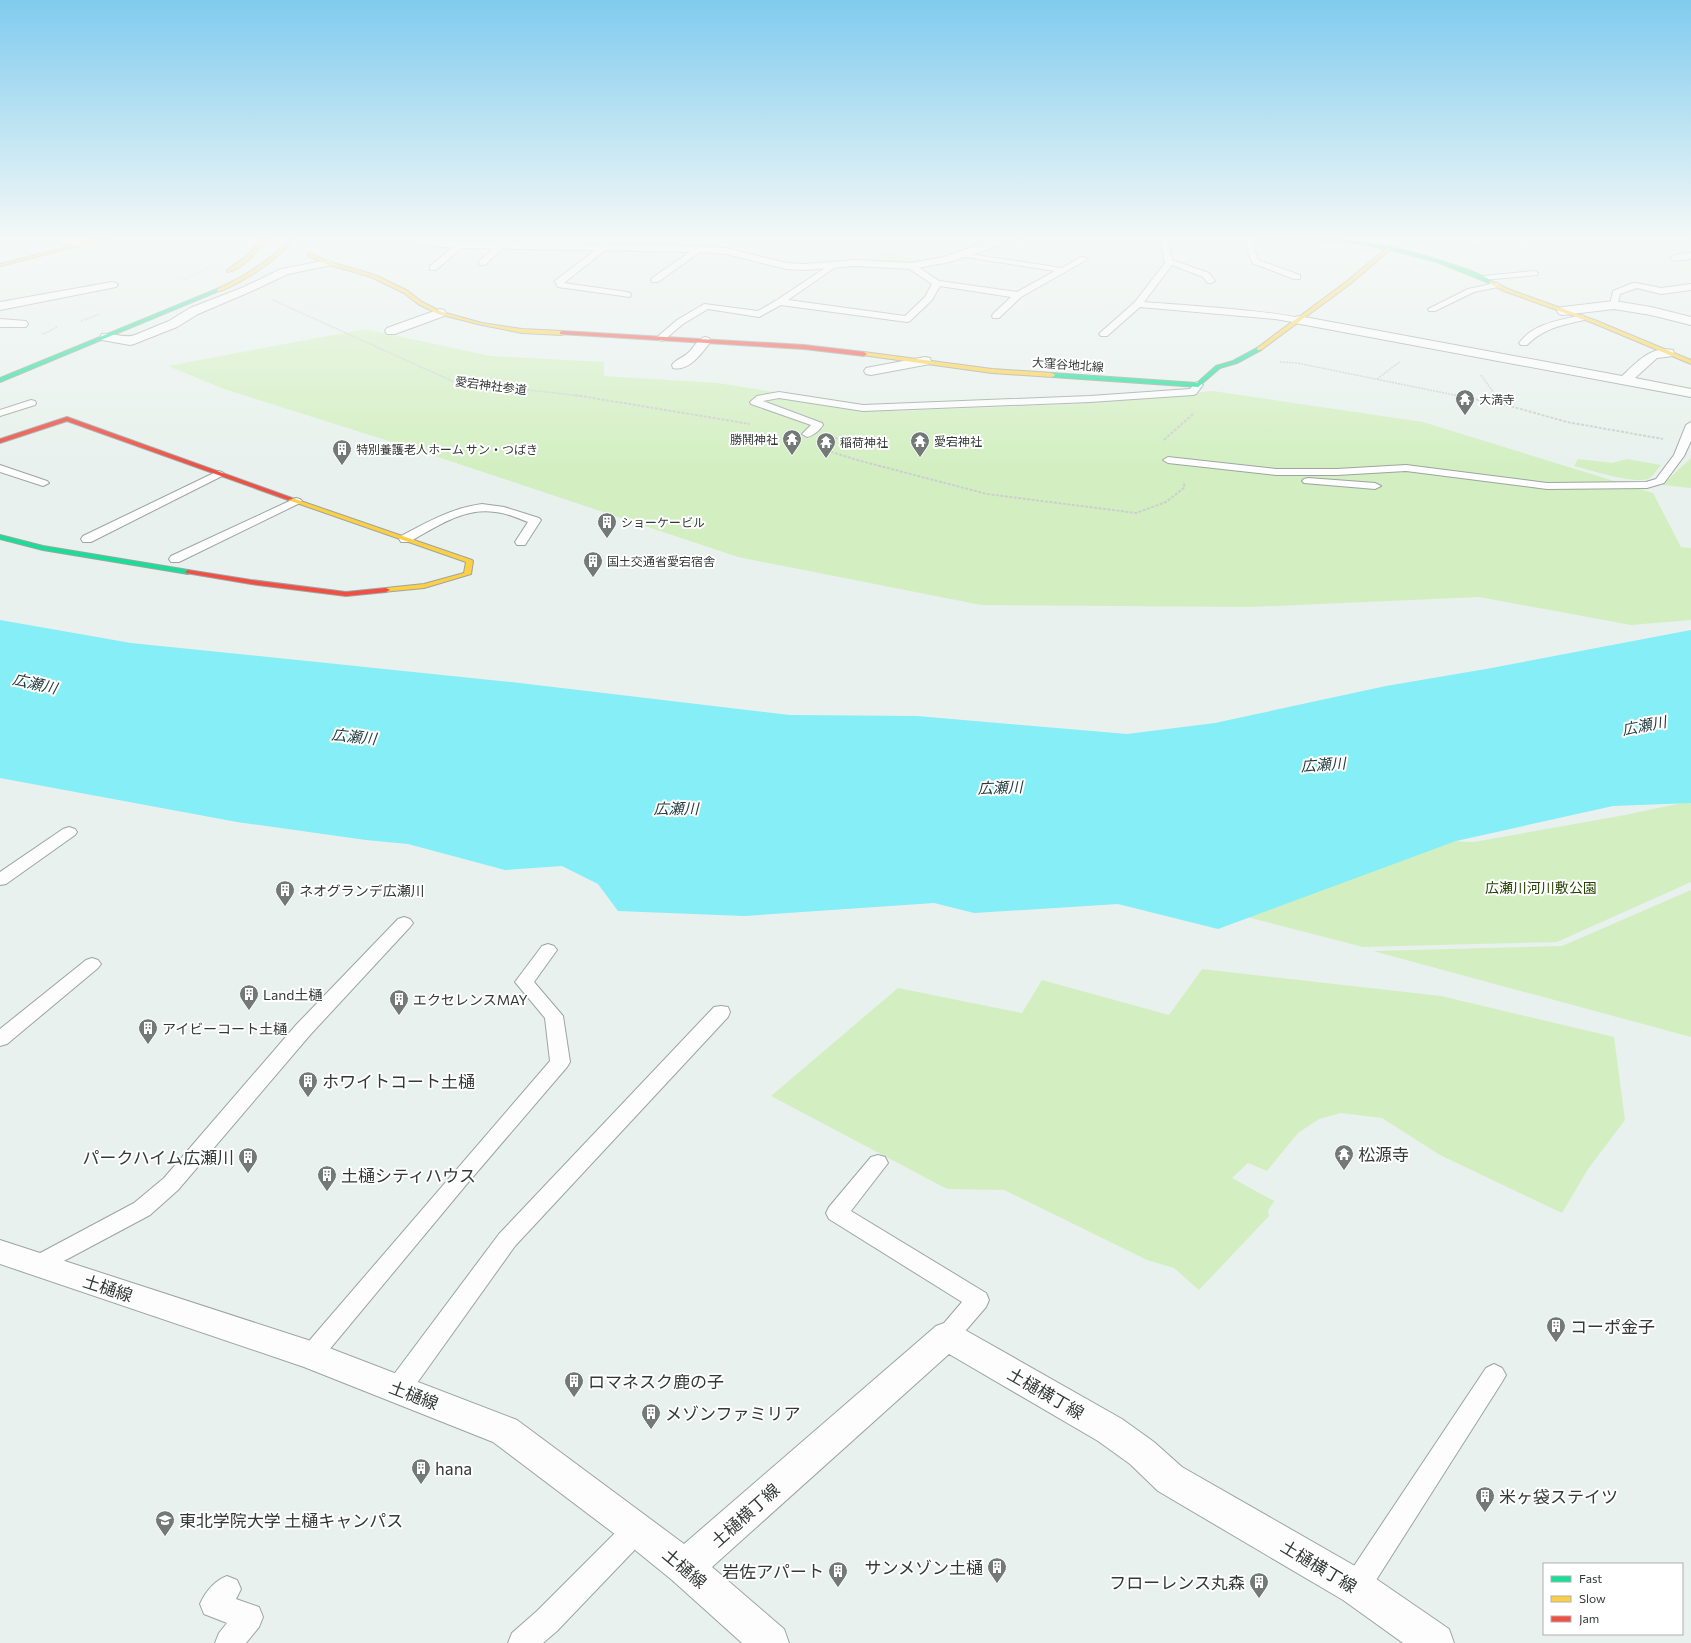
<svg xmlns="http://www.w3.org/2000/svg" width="1691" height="1643" viewBox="0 0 1691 1643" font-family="Commissioner,'Noto Sans JP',sans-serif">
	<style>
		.green { fill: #d3efc1 }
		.water { fill: #85eef6 }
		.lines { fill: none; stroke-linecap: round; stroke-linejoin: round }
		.lane-casing { stroke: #9da4a1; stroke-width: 2 }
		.street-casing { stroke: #9da4a1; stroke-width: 2 }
		.fast-casing { stroke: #9da4a1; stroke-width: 2 }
		.slow-casing { stroke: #9da4a1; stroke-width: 2 }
		.jam-casing { stroke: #9da4a1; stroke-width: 2 }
		.path-far1 { stroke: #cdcfcf; stroke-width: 1.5; stroke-dasharray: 2 1; stroke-linecap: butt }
		.path { stroke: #cdcfcf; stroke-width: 2; stroke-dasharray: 3 1.5; stroke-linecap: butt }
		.lane { fill: #fcfdfc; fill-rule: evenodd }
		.street { fill: #fcfdfc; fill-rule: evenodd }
		.fast { fill: #16e098; fill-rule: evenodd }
		.slow { fill: #ffcf43; fill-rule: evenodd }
		.jam { fill: #f24e42; fill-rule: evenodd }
		.labels { text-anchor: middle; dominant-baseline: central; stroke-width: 4; stroke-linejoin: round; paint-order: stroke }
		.far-street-label { font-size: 12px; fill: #333936; stroke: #fff }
		.far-poi-label { font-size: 12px; fill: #333936; stroke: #fff; text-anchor: start }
		.park-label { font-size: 14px; fill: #274304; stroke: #fff }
		.poi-label { font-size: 14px; fill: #333936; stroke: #fff; text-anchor: start }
		.water-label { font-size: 15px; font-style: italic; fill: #243d3f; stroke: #fff }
		.near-poi-label { font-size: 17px; fill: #333936; stroke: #fff; text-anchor: start }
		.near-street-label { font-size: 17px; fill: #333936; stroke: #fff }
	</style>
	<rect width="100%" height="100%" fill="#e8f1ed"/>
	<path class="green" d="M886,253L929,262L920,264L876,262Z
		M365,329L490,356L604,362V376L717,383L896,411L1073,404L1213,391L1423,422L1653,493L1681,547L1691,548V620L1631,625L1479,597L1250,607L981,605L738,557L414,449L224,389L168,366Z
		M1691,458V488L1662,485Z
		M1578,459L1612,463L1627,459L1661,465C1657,469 1653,477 1648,479C1632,484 1591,470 1574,466Z
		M1691,801V882L1557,942L1363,947L1162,895L1392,839L1474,842L1625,815Z
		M1691,890V1037L1373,951L1562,946Z
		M1202,969L1441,996L1614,1037L1625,1120L1588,1169L1562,1213L1440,1155L1382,1118L1341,1113L1319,1119L1298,1133L1267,1171L1248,1163L1232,1178L1274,1201L1268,1211L1269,1216L1199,1290L1174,1268L1147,1260L1004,1190L947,1189L771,1096L898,988L1022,1013L1042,980L1169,1015Z"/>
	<path class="water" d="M0,620L131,643L511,682L790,715L917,716L1127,734L1215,723L1386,686L1486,669L1691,630V803L1613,806L1456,841L1218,929L1118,904L974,913L934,903L744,916L618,911L598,884L562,866L505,870L408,844L366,840L237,822L0,778Z"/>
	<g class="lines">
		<defs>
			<path id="lane" d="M1160,238H1168L1172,260L1209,273L1215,281L1211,283H1208L1203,277L1172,265L1144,302C1165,304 1295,312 1303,320L1299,323L1275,319L1140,307L1107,336H1101L1099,334L1101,332L1135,302L1165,263Z
				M1244,238H1250L1258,260L1300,275V279H1294L1252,263Z
				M1459,238H1471L1485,244L1481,246Z
				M458,243H464L465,245L436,270H430V266Z
				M499,243H505L506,245L485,265H479V261Z
				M601,246H604L608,248L564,283L627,292L630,293L631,295L630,297L558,287L555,282L556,280Z
				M697,247H703L704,249L658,282H652L651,280L652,278Z
				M956,252L1062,268L1081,257H1084L1088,259L1021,297L999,318H993L992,316L993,314L1011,297L940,286L932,300L910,321L907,322L781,305L759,317L708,309L683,324L664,340L661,341L656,338L677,320L704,304L758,311L777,300L834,262L838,264L837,266L788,300L905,316L925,297L932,284L908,268V264H914L939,281L1017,292L1055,271L959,256L955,254Z
				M1534,271L1538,273L1537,275L1484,280L1480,278L1484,276Z
				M1495,283H1498L1499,285L1498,287L1474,292L1435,311H1429L1428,309L1468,289Z
				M1633,283H1636L1661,288L1691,284V290L1661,294L1637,288L1620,294L1617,307H1611L1610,305L1613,291Z
				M1581,315L1584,316L1585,318L1584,320C1562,325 1544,328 1527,345H1521L1519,343C1534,323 1558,321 1581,315Z
				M1198,382L1203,385L1196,394L1193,395L1090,402L863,411L779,398L763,401L822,423L823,425C820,430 813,436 807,437L802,434L811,425L751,404L750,402L757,396L779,392L863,405L1090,396L1190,389L1195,383Z
				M31,400L35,401L36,403L35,405L0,416V410Z
				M1691,422V441L1684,456L1664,483L1647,488L1547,489L1406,471L1337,475H1276L1168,463L1163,460L1168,457L1276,469H1337L1406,465L1547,483L1646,482L1656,479L1674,455L1686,425Z
				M0,465L47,481L49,483L43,486L0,472Z
				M218,471L222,472L224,474L222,476L91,542H83L81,539L83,536Z
				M1308,478L1375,483L1381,486L1375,489L1304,483L1302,481L1304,479Z
				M296,498L300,499L302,501L300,503L179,562H171L169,559L171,556Z
				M482,504L504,507L539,518L541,520L525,545H517L515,542L528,522C517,518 507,513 495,512C464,507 436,527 409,542H401L399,539L401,536C427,522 452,508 482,504Z
				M69,827L75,829L77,832L75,835L6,884L0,885V872L63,829Z
				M404,917L410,919L413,923L410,927L310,1035L178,1190L150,1215L45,1271L37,1274L29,1271L26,1265L29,1259L134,1203L164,1178L296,1025L398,919Z
				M548,944L554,946L557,950L534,982L563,1016L570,1062L567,1067L466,1185L319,1362L311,1365L303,1362L299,1355L303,1348L550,1061L545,1018L515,982L542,946Z
				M92,958L98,960L101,964L98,968L7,1044L0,1046V1029L86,960Z
				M721,1006L728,1007L730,1012L728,1017L515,1246L407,1397L398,1400L389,1397L386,1389L389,1381L499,1234L714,1007Z
				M878,1155L885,1157L888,1163L851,1211L986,1293L989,1300L986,1307L955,1343L947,1346L939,1343L935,1336L939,1329L962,1302L829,1219L826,1213L829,1207L871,1157Z
				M1494,1364L1502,1368L1506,1375L1502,1382L1366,1596L1356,1600L1346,1596L1343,1587L1346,1578L1486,1368Z
				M637,1516L646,1520L650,1529L646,1538L557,1631L543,1643H508L512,1633L537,1611L628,1520Z
				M227,1576L237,1580L241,1589L236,1599L259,1607L263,1617L259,1627L246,1643H215L219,1633L227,1623L204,1614L200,1604C206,1591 214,1581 227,1576Z"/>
			<path id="street" d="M55,238C65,238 79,237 86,245L81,248L56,240Z
				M406,238L461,242L700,246L726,248L786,263L804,264L855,260L911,263L944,257L997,238H1015L1014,240L950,262L911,269L855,266L804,270L786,269L726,254L700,252L461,248L429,246L407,240Z
				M1691,253V259L1675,261L1670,258L1675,255Z
				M328,260L333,263L332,265L288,274L252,291L198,314L177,327L134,344L130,345L102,340L100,337L102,334C113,332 124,339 135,335L169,321L190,308L244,287L281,269Z
				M112,282L116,283L118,285L116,287L0,310V302Z
				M1614,301L1651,307L1691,317V325L1651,315L1614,309L1563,315L1559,314L1557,311L1559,308L1563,307Z
				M440,309L444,310L446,313L444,316L395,334H387L385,331L387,328Z
				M1299,316L1622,376C1636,363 1651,345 1673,350L1674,353L1673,356L1657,358L1635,378L1691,389V397L1295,323L1293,320L1295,317Z
				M0,319L26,321L28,324L26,327H0Z
				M705,337L709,338L711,341C703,352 689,372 673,368L672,365C676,359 683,358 688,353C694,348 697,339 705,337Z
				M925,357L930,358L931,361L930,364L871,375L866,374L864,371L866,368L871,367Z
				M0,1240L311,1341L517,1420L684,1544L936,1326L947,1322L958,1326L1122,1419L1154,1442L1182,1467L1369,1574L1449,1629L1454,1643H1403L1343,1600L1158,1491L1130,1464L1098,1441L949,1354L712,1567L784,1629L789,1643H742L672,1580L624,1541L493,1442L304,1367L0,1264Z"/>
			<path id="fast" d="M1219,238C1255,238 1293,236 1329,239C1370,241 1410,250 1448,263C1463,268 1481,273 1493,282L1489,283L1437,262L1399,252L1361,244L1313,240Z
				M217,289L221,290L0,382V378Z
				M1259,347L1262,349L1261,350L1237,363L1220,368L1198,387L1052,377L1049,375L1052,373L1197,383L1216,366L1233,361Z
				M0,535L43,546L188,570L191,572L188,574L43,550L0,539Z"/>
			<path id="slow" d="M103,238H111L0,266V264Z
				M262,238H266C260,249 240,272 227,272V270L247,256Z
				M288,238H292V242C271,264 248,279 221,291H217V289C244,277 268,262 288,241Z
				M1387,248L1391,249L1350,284L1261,350H1257V348L1346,282Z
				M309,253L330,262L375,275L408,291L422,302L442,312L482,323L522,329L562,331L565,333L562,335L522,333L482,325L438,314L418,304L404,293L371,277L326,264L307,255Z
				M1491,281L1508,289L1597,321L1691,360V364L1593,323L1504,291L1489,283Z
				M864,352L992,369L1052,373L1055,375L1052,377L992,373L862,355V353Z
				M288,498H292L472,560L473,561L471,574L424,588L383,592L382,590L386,588L424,584L464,573L466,562L288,500Z"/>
			<path id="jam" d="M562,331L804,345L864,352L867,354L864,356L804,349L560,334V332Z
				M67,417L292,498L293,499L288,500L67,421L0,443V439Z
				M188,570L251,580L346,592L386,588L390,590L386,592L346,596L251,584L186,573L185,572Z"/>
		</defs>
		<use href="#lane" class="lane-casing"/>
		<use href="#street" class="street-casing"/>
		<use href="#fast" class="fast-casing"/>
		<use href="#slow" class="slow-casing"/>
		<use href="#jam" class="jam-casing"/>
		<path class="path-far1" d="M1185,240H1200
			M825,245L831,240
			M183,280L207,269
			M273,300L452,381L581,396
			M81,321L100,314
			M42,333L44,334L57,327
			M1280,362L1297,363L1459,396
			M1481,375L1496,396
			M1377,379L1401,361"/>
		<path class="path" d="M575,395L750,424
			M1454,395L1510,406L1567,422L1663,439
			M1495,395L1498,399L1513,401L1510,406
			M835,438L877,445
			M1164,440L1194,413
			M822,449L857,460L987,494L1136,513L1166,502L1185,487L1183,482"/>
		<use href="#lane" class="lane"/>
		<use href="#street" class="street"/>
		<use href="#fast" class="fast"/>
		<use href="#slow" class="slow"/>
		<use href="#jam" class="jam"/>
	</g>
	<linearGradient id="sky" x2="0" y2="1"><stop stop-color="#80cbee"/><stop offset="0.51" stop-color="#f5f9f7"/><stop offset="1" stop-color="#f5f9f7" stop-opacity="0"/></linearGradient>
	<rect width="1691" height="468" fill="url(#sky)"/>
	<defs>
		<symbol id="temple-pin" viewBox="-11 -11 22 30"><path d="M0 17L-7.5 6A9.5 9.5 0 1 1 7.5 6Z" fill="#727976" stroke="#fff"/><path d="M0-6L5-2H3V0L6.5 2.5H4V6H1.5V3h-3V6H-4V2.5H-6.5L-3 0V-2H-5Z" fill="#fff"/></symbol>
		<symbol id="building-pin" viewBox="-11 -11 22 30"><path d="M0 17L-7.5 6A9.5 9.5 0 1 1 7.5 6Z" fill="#727976" stroke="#fff"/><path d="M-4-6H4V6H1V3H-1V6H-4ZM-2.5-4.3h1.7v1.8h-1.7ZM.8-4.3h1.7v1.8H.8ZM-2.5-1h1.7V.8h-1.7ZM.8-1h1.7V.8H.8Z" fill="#fff"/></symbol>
		<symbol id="university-pin" viewBox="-11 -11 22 30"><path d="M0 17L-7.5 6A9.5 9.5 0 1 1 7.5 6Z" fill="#727976" stroke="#fff"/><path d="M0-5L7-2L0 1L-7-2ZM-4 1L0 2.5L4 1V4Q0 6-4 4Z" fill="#fff"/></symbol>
	</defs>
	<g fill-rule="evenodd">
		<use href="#temple-pin" x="1454" y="388" width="22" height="30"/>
		<use href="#temple-pin" x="781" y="428" width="22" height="30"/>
		<use href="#temple-pin" x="909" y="430" width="22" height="30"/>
		<use href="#temple-pin" x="815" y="431" width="22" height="30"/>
		<use href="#building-pin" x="331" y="438" width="22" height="30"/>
		<use href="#building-pin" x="596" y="511" width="22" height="30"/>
		<use href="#building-pin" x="582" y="550" width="22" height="30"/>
		<use href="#building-pin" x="274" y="879" width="22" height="30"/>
		<use href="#building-pin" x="238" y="983" width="22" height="30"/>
		<use href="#building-pin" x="388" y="988" width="22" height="30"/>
		<use href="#building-pin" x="137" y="1017" width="22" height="30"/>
		<use href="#building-pin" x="297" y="1070" width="22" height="30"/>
		<use href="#temple-pin" x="1333" y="1143" width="22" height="30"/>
		<use href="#building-pin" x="237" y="1146" width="22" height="30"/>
		<use href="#building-pin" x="316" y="1164" width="22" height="30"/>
		<use href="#building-pin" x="1545" y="1315" width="22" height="30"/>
		<use href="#building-pin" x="563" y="1370" width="22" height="30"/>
		<use href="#building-pin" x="640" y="1402" width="22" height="30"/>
		<use href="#building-pin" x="410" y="1457" width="22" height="30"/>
		<use href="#building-pin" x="1474" y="1485" width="22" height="30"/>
		<use href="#university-pin" x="154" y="1509" width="22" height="30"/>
		<use href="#building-pin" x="986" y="1556" width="22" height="30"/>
		<use href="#building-pin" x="827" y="1560" width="22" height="30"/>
		<use href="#building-pin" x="1248" y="1571" width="22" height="30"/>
	</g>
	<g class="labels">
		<g class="far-street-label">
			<text transform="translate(1068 364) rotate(4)">大窪谷地北線</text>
			<text transform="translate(491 385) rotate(7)">愛宕神社参道</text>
		</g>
		<g class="far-poi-label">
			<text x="1479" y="399">大満寺</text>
			<text x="778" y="439" text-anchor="end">勝鬨神社</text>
			<text x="934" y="441">愛宕神社</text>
			<text x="840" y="442">稲荷神社</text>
			<text x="356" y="449">特別養護老人ホーム サン・つばき</text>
			<text x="621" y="522">ショーケービル</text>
			<text x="607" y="561">国土交通省愛宕宿舎</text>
		</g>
		<g class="park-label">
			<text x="1541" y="887">広瀬川河川敷公園</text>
		</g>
		<g class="poi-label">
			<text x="299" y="890">ネオグランデ広瀬川</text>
			<text x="263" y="994">Land土樋</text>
			<text x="413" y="999">エクセレンスMAY</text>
			<text x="162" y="1028">アイビーコート土樋</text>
		</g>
		<g class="water-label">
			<text transform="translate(35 683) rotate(13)">広瀬川</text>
			<text transform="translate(1644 725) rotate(-11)">広瀬川</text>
			<text transform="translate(354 736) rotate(6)">広瀬川</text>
			<text transform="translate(1323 764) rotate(-4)">広瀬川</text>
			<text transform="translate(1000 787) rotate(-2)">広瀬川</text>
			<text x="676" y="808">広瀬川</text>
		</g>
		<g class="near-poi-label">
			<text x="322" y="1081">ホワイトコート土樋</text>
			<text x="1358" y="1154">松源寺</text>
			<text x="234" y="1157" text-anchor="end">パークハイム広瀬川</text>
			<text x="341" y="1175">土樋シティハウス</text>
			<text x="1570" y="1326">コーポ金子</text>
			<text x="588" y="1381">ロマネスク鹿の子</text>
			<text x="665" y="1413">メゾンファミリア</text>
			<text x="435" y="1468">hana</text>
			<text x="1499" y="1496">米ヶ袋ステイツ</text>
			<text x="179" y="1520">東北学院大学 土樋キャンパス</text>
			<text x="983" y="1567" text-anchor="end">サンメゾン土樋</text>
			<text x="824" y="1571" text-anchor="end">岩佐アパート</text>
			<text x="1245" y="1582" text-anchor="end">フローレンス丸森</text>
		</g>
		<g class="near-street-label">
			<text transform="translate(108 1288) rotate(18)">土樋線</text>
			<text transform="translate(1046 1393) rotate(30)">土樋横丁線</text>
			<text transform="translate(414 1395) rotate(21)">土樋線</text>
			<text transform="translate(745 1515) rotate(-42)">土樋横丁線</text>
			<text transform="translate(1319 1566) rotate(31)">土樋横丁線</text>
			<text transform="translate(685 1568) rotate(40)">土樋線</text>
		</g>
	</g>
	<rect x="1543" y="1563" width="140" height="72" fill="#ffffff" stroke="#adb0af"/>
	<rect x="1551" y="1576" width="20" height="6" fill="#16e098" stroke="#adb0af"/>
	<text x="1579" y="1583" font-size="12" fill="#333936">Fast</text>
	<rect x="1551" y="1596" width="20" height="6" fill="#ffcf43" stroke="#adb0af"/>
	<text x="1579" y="1603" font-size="12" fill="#333936">Slow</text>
	<rect x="1551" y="1616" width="20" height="6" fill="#f24e42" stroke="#adb0af"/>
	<text x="1579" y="1623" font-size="12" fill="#333936">Jam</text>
</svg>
